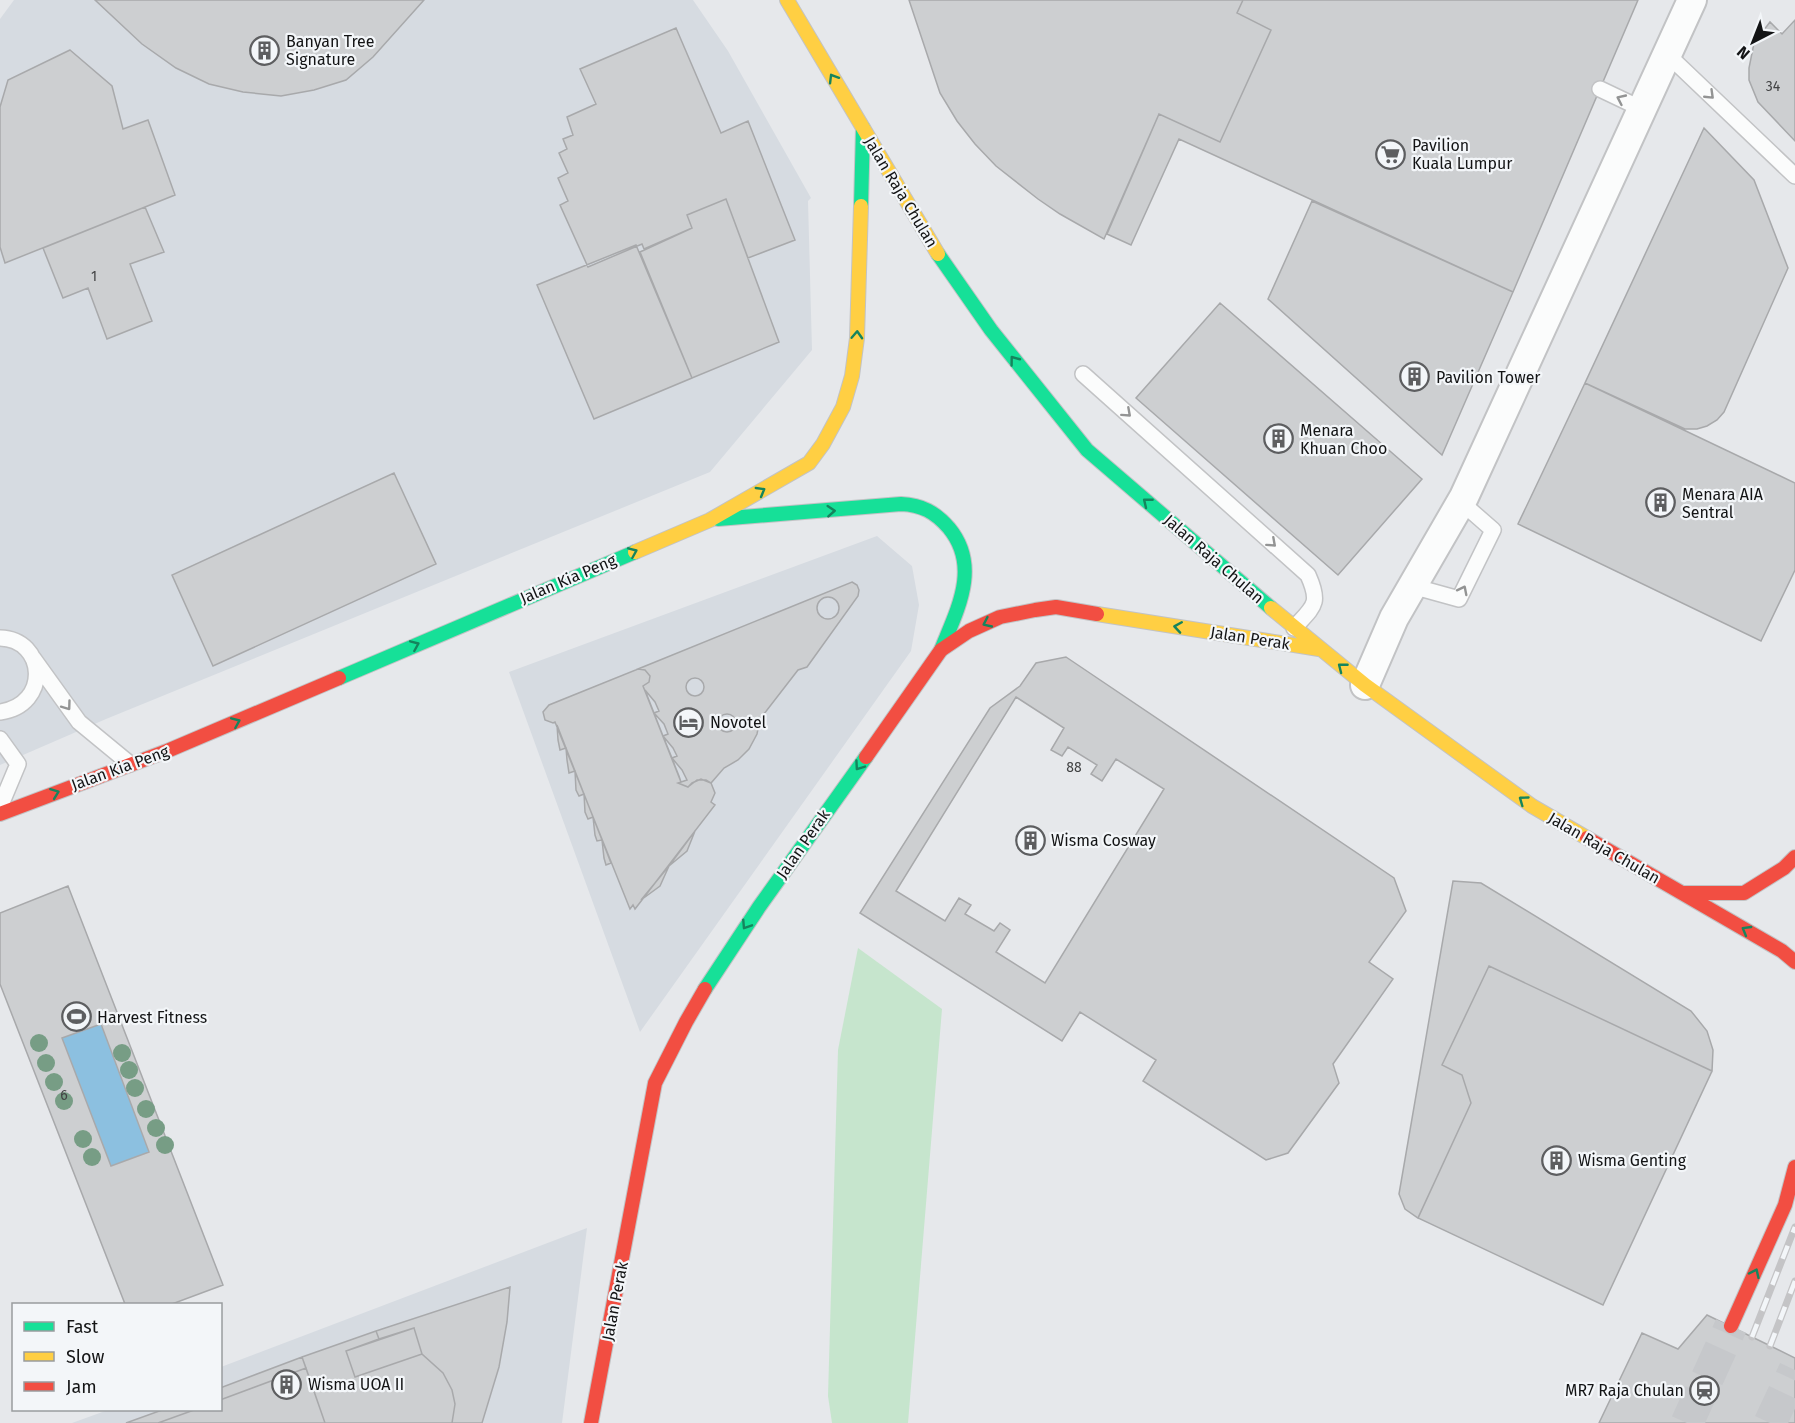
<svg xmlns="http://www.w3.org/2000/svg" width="1795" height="1423" viewBox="0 0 1795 1423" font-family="'Fira Sans',sans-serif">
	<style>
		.built { fill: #d6dbe1 }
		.green { fill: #c6e5cd }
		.water { fill: #8cc0e0 }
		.building { fill: #cdcfd1; stroke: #a8a9ab; stroke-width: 1.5; fill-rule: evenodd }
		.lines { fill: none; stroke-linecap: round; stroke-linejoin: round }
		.secondary-tunnel { stroke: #c6c8cb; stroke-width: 33; stroke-dasharray: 33 16; stroke-linecap: butt }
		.lane-casing { stroke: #c2c3c5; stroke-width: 18 }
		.street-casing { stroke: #c2c3c5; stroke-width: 32 }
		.fast-casing { stroke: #c2c3c5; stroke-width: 16 }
		.slow-casing { stroke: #c2c3c5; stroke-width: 16 }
		.jam-casing { stroke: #c2c3c5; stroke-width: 16 }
		.lane { stroke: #fbfcfc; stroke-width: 15 }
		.street { stroke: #fbfcfc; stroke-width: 28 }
		.fast { stroke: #16e098; stroke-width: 14 }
		.slow { stroke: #ffcf43; stroke-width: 14 }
		.jam { stroke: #f24e42; stroke-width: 14 }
		.rail-casing { stroke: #c4c4c6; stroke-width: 7 }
		.rail { stroke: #f3f6f9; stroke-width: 4.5; stroke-dasharray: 14; stroke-linecap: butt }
		.tree { fill: #779d85 }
		.oneway { stroke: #15845d }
		.oneway2 { stroke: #939494 }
		.labels { text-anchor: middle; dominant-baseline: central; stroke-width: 4.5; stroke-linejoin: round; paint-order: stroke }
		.number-label { font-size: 14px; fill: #424344 }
		.poi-label { font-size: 16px; fill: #131415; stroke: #f3f6f9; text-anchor: start }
		.street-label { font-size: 16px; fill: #131415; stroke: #f3f6f9 }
	</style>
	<rect width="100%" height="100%" fill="#e6e8eb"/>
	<path class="built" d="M14,0H693L728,51L811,198L808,201L812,350L710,472L106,719L0,765V19Z
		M877,536L912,566L919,605L911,651L640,1032L509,672Z
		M587,1228L562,1423H72L108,1410H220L221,1367Z"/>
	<path class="green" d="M858,948L942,1009L908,1423H832L828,1396L838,1050Z"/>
	<path class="water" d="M101,1024L149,1152L111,1166L62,1038Z"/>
	<path class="building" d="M95,0H424L373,57L346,80L314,90L281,96L243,92L209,84L176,68L142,44Z
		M909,0H1243L1237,13L1271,30L1220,142L1159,114L1104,239L1060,214L1038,199L996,166L975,144L957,121L940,93Z
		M1243,0H1638L1513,292L1179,139L1131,245L1107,234L1159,114L1220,142L1271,30L1237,13Z
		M1795,20V141L1758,102L1749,80V68L1754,43L1770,22L1782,34Z
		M676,28L721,133L748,121L795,240L748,258L726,199L687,215L692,228L644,249L642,244L588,267L560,205L568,201L558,178L568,173L559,153L567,149L563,139L573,135L567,117L596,104L580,69Z
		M70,50L112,86L123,129L148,120L175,195L5,263L0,247V107L8,80Z
		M1704,128L1754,180L1788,268L1724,412L1717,420L1707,426L1697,429H1685L1585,383Z
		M726,199L779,342L692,378L640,252L692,228L687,215Z
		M1312,201L1513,292L1442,455L1268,299Z
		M145,207L164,252L130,264L152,321L107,339L88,288L63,298L43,248Z
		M636,245L692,378L594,419L537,285Z
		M1220,303L1422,479L1338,575L1136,398Z
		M1585,383L1795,483V570L1761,641L1518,524Z
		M394,473L436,564L213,666L172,575Z
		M852,582L857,585L859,590L858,596L807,667L798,670L760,719L757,734L749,749L738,760L724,768L711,783L701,779L692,783L688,787L678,783L681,782L679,776L643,686L649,682L650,676L645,670L638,669Z
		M817 608a11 11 0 1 1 22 0a11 11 0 1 1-22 0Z
		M1066,657L1394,878L1406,911L1369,962L1393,979L1333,1064L1339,1083L1288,1153L1266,1160L1143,1081L1156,1060L1080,1012L1062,1041L860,913L990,708L1020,686L1036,663Z
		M638,669L645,670L650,676L649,682L643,686L681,782L678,783L688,787L697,780H706L711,783L715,793L711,802L715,805L635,909L633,905L630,909L555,722L553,723L545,720L543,712L549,705Z
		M686 687a9 9 0 1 1 18 0a9 9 0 1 1-18 0Z
		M645,690L655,702L659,711L654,713Z
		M1016,697L1064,728L1051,750L1062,756L1068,747L1097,765L1091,774L1102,781L1116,759L1164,789L1045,983L996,952L1010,930L1000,923L994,931L965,914L971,905L959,898L945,921L896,891Z
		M654,713L664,724L668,734L663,736Z
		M718 723a9 9 0 1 1 18 0a9 9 0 1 1-18 0Z
		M557,725L566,748L560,750L558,740Z
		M663,736L673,748L677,756L672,758Z
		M566,748L575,771L569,773L567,760Z
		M672,758L682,770L687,780L681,782Z
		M575,771L584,794L579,796L576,790Z
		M584,794L593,817L588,819L585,812Z
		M593,817L602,840L597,841L595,835Z
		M695,831L687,851L669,866Z
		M602,840L611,863L606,865L604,858Z
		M669,866L660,886L641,900Z
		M1453,881L1481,883L1691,1011L1707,1031L1713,1050L1712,1071L1489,966L1442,1065L1462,1075L1471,1103L1418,1218L1405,1209L1399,1194Z
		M68,886L223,1285L172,1304H125L0,984V913ZM101,1024L149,1152L111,1166L62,1038Z
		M1489,966L1712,1071L1603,1305L1418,1218L1471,1103L1462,1075L1442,1065Z
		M510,1287L507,1322L499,1367L482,1423H452L455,1404L452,1390L443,1373L422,1354L414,1328L379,1339L376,1331Z
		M1707,1315L1795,1358V1423H1599L1642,1333L1678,1349Z
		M414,1328L422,1354L355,1377L346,1351Z
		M376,1331L379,1339L346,1351L355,1377L422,1354L443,1373L452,1390L455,1404L452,1423H325L302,1357Z
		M302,1357L306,1368L220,1400V1388Z
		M306,1368L325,1423H158L194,1410H220V1400Z
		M162,1410H194L158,1423H126Z"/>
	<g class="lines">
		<path class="secondary-tunnel" d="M1687,1423L1731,1326
			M1770,1423L1795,1370"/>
		<defs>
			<path id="lane" d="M1667,54L1795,176
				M1600,89L1642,109
				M1083,374L1308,575C1321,604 1314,606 1294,628
				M1412,586L1459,599L1493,530L1461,502
				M0,638C46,639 51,705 0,712
				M33,658L79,722L130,764
				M0,739L18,764L0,807"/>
			<path id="street" d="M1365,685L1394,618L1464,497L1692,0"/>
			<path id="fast" d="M861,206L863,128
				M938,254L991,330L1087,450L1271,608
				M718,519L901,504C922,505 935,512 949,528C981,567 957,610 941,650
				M339,678L635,552
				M705,989L759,907L866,757"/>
			<path id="slow" d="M787,0L938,254
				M635,552L710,520L809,463L823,444L843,407L852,376L857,338L861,206
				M1271,608L1365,685L1532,806L1587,838
				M1097,614L1319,649"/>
			<path id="jam" d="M866,757L941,650L969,631L1000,617L1035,610L1056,607L1097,614
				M0,814L167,751L339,678
				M1587,838L1782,951L1795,962
				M1683,893H1744L1784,868L1795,857
				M1731,1326L1785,1205L1795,1167
				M591,1423L655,1083L686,1022L705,989"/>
		</defs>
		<use href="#lane" class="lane-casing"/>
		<use href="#street" class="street-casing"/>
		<use href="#fast" class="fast-casing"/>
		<use href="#slow" class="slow-casing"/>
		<use href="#jam" class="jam-casing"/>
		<use href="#lane" class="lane"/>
		<use href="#street" class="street"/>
		<use href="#fast" class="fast"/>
		<use href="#slow" class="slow"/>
		<use href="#jam" class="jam"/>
		<defs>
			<path id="rail" d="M1752,1337L1795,1227
				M1770,1346L1795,1281"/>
		</defs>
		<use href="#rail" class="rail-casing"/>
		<use href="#rail" class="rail"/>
	</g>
	<g class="tree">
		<circle cx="39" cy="1043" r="9"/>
		<circle cx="122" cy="1053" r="9"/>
		<circle cx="46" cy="1063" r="9"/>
		<circle cx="129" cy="1070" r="9"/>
		<circle cx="54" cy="1082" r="9"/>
		<circle cx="135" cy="1088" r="9"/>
		<circle cx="64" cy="1101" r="9"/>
		<circle cx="146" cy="1109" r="9"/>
		<circle cx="156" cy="1128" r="9"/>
		<circle cx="83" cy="1139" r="9"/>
		<circle cx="165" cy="1145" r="9"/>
		<circle cx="92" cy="1157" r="9"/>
	</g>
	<defs><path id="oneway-chevron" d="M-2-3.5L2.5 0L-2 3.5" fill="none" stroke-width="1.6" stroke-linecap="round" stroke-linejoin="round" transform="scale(1.5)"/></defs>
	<g class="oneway">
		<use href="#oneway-chevron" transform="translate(833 78) rotate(-121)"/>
		<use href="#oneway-chevron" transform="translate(857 335) rotate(-87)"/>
		<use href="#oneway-chevron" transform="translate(1014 360) rotate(-127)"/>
		<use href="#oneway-chevron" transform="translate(761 491) rotate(-30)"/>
		<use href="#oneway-chevron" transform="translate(1147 502) rotate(-141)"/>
		<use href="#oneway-chevron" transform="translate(831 511) rotate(-4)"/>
		<use href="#oneway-chevron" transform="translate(633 552) rotate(-23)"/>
		<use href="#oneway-chevron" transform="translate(987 623) rotate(155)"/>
		<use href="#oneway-chevron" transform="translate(1178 627) rotate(-171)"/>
		<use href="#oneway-chevron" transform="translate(415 645) rotate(-23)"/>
		<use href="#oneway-chevron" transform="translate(1342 667) rotate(-142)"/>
		<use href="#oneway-chevron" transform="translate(236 722) rotate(-23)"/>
		<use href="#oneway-chevron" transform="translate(859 766) rotate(125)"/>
		<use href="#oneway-chevron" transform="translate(55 793) rotate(-21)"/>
		<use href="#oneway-chevron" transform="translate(1523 800) rotate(-144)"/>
		<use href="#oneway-chevron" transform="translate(746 925) rotate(123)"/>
		<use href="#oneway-chevron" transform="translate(1746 930) rotate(-150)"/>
		<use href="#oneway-chevron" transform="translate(1755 1273) rotate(-65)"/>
	</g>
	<g class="oneway2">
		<use href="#oneway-chevron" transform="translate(1710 95) rotate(44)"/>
		<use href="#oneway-chevron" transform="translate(1621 99) rotate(-155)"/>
		<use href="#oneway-chevron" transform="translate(1127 413) rotate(42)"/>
		<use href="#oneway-chevron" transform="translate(1272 543) rotate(42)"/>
		<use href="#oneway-chevron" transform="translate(1463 590) rotate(-63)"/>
		<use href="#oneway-chevron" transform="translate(67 706) rotate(54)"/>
	</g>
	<defs>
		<symbol id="building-ring" viewBox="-11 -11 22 22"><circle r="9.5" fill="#f3f6f9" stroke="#5d5e60" stroke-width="1.5"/><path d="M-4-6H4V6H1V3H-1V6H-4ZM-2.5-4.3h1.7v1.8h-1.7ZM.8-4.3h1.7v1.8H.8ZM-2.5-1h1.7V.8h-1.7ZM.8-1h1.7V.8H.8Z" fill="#5d5e60"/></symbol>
		<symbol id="supermarket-ring" viewBox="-11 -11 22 22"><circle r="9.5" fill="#f3f6f9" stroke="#5d5e60" stroke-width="1.5"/><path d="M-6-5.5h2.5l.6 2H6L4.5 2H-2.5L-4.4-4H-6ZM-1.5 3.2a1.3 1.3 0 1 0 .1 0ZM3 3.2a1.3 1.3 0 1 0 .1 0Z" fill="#5d5e60"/></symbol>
		<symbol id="hotel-ring" viewBox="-11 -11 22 22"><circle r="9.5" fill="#f3f6f9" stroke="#5d5e60" stroke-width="1.5"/><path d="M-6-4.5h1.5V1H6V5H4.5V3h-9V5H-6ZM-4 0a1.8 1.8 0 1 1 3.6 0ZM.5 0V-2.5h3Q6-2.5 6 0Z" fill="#5d5e60"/></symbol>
		<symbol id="stadium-ring" viewBox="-11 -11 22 22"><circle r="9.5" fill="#f3f6f9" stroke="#5d5e60" stroke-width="1.5"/><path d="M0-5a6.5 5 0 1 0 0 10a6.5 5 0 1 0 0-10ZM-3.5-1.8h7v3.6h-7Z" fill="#5d5e60"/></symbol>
		<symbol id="station-ring" viewBox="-11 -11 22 22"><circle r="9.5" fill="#f3f6f9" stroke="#5d5e60" stroke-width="1.5"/><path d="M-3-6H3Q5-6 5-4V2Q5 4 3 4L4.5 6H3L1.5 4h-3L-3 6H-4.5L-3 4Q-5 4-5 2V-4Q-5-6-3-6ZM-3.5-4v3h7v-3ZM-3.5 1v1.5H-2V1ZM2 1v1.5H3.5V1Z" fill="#5d5e60"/></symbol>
	</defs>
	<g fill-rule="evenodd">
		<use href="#building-ring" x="248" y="34" width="33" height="33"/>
		<use href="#supermarket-ring" x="1374" y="138" width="33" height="33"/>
		<use href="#building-ring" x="1398" y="360" width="33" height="33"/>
		<use href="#building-ring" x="1262" y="422" width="33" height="33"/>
		<use href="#building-ring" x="1644" y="486" width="33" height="33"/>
		<use href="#hotel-ring" x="672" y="706" width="33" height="33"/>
		<use href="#building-ring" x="1014" y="824" width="33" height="33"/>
		<use href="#stadium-ring" x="60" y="1000" width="33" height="33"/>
		<use href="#building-ring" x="1540" y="1144" width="33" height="33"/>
		<use href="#building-ring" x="270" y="1368" width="33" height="33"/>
		<use href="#station-ring" x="1688" y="1374" width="33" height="33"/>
	</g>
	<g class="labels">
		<g class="number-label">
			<text x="1773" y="86">34</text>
			<text x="94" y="276">1</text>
			<text x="1074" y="767">88</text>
			<text x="64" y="1095">6</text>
		</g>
		<g class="poi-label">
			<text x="286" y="41">Banyan Tree<tspan x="286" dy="18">Signature</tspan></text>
			<text x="1412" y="145">Pavilion<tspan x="1412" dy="18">Kuala Lumpur</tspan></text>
			<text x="1436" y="377">Pavilion Tower</text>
			<text x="1300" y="430">Menara<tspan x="1300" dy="18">Khuan Choo</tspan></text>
			<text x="1682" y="494">Menara AIA<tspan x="1682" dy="18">Sentral</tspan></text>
			<text x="710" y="722">Novotel</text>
			<text x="1051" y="840">Wisma Cosway</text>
			<text x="97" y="1017">Harvest Fitness</text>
			<text x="1578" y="1160">Wisma Genting</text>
			<text x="308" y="1384">Wisma UOA II</text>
			<text x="1684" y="1390" text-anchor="end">MR7 Raja Chulan</text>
		</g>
		<g class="street-label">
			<text transform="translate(901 192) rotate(59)">Jalan Raja Chulan</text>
			<text transform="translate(1214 559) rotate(41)">Jalan Raja Chulan</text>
			<text transform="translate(568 579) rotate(-23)">Jalan Kia Peng</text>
			<text transform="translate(1250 638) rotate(9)">Jalan Perak</text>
			<text transform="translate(120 768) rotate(-20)">Jalan Kia Peng</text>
			<text transform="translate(803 844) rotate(-55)">Jalan Perak</text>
			<text transform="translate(1604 848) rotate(30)">Jalan Raja Chulan</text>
			<text transform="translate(615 1301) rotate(-79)">Jalan Perak</text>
		</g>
	</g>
	<rect x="12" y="1303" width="210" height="108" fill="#f3f6f9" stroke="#999c9e" stroke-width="1.5"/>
	<rect x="24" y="1322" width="30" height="9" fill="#16e098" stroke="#999c9e" stroke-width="1.5"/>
	<text x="66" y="1333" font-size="18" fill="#131415">Fast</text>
	<rect x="24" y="1352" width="30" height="9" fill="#ffcf43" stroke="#999c9e" stroke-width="1.5"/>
	<text x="66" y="1363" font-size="18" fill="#131415">Slow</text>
	<rect x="24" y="1382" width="30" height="9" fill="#f24e42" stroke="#999c9e" stroke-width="1.5"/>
	<text x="66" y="1393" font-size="18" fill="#131415">Jam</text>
	<g transform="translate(1753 42) rotate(222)" stroke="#f3f6f9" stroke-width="4.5" paint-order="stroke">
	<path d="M0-4.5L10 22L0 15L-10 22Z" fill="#131415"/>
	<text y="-9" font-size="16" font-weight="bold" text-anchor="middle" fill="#131415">N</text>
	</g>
</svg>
